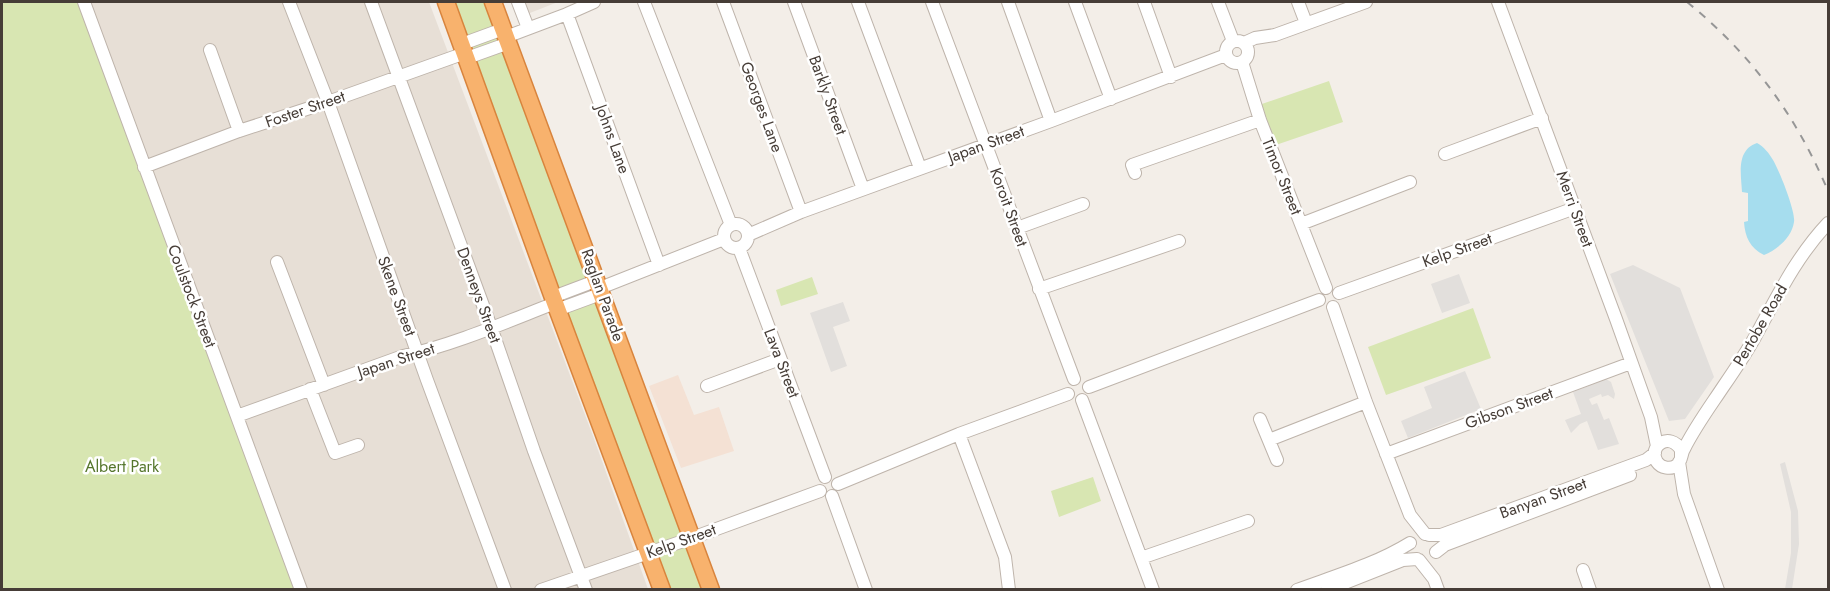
<svg xmlns="http://www.w3.org/2000/svg" width="1830" height="591" viewBox="0 0 1830 591" font-family="Jost,sans-serif">
	<style>
		.residential { fill: #e7dfd6 }
		.commercial { fill: #f4e1d4 }
		.green { fill: #d8e6b2 }
		.parking { fill: #e2dfdc }
		.water { fill: #a6ddee }
		.lines { fill: none; stroke-linecap: round; stroke-linejoin: round }
		.minor-casing { stroke: #beb4ab; stroke-width: 14 }
		.highway-casing { stroke: #d8843d; stroke-width: 19 }
		.minor { stroke: #fff; stroke-width: 12 }
		.highway { stroke: #f8b26d; stroke-width: 16 }
		.rail { stroke: #969696; stroke-width: 2; stroke-dasharray: 8 8; stroke-linecap: butt }
		.labels { text-anchor: middle; dominant-baseline: central; stroke-width: 5; stroke-linejoin: round; paint-order: stroke }
		.street-label { font-size: 16px; fill: #463d37; stroke: #fff }
		.park-label { font-size: 16px; fill: #55762c; stroke: #fff }
	</style>
	<rect width="100%" height="100%" fill="#f3eee8"/>
	<path class="residential" d="M2,2H429L593,436L648,589H2Z
		M511,2H558L517,18Z"/>
	<path class="commercial" d="M678,375L694,415L719,407L734,451L681,468L649,386Z"/>
	<path class="green" d="M2,2H79L297,589H2Z
		M446,2H493L711,589H662Z
		M1329,81L1343,122L1270,147L1256,106Z
		M812,277L818,294L781,306L776,290Z
		M1473,308L1491,358L1386,395L1368,347Z
		M1093,477L1101,501L1059,517L1051,491Z"/>
	<path class="parking" d="M1633,265L1680,288L1714,377L1685,419L1669,421L1610,274Z
		M1459,274L1470,303L1442,313L1431,284Z
		M843,302L850,321L833,327L847,366L831,372L810,313Z
		M1465,371L1481,409L1408,438L1401,421L1432,408L1424,387Z
		M1606,379L1611,382L1615,394L1614,399L1608,395L1602,397L1601,394L1589,399L1592,405L1597,403L1604,420L1609,418L1619,444L1598,450L1587,421L1580,424L1571,433L1565,420L1581,414L1573,392Z
		M1785,462L1798,511L1799,544L1792,589H1785L1791,553V512L1780,464Z"/>
	<path class="water" d="M1757,143C1764,147 1769,153 1773,160C1779,170 1796,212 1794,222C1792,237 1777,250 1764,255C1750,248 1745,237 1744,222L1748,221V193L1742,192C1741,174 1736,150 1757,143Z"/>
	<g class="lines">
		<defs>
			<path id="minor" d="M84,2L301,590
				M289,2L328,102L427,380L505,590
				M371,2L491,327L534,451L586,590
				M518,2L528,28
				M644,2L731,225
				M723,2L801,212
				M794,2L863,189
				M858,2L920,168
				M932,2L1074,379
				M1008,2L1051,121
				M1075,2L1111,99
				M1144,2L1171,77
				M1218,2L1233,41
				M1298,2L1306,23
				M1498,2L1616,319L1651,417L1657,446
				M567,14L659,265
				M506,37L567,14L594,2
				M1226 52a11 11 0 1 1 22 0a11 11 0 1 1-22 0Z
				M1244,43L1255,38L1275,35L1366,2
				M462,44L503,29
				M210,50L239,131
				M467,58L509,43
				M1242,62L1260,120L1326,288
				M1445,154L1542,118
				M144,167L239,131L328,102L465,53
				M1135,173L1132,165L1260,120
				M724 236a12 12 0 1 1 24 0a12 12 0 1 1-24 0Z
				M1301,224L1410,182
				M1017,228L1083,204
				M748,235L801,212L1051,121L1226,55
				M739,248L825,477
				M277,262L324,385
				M600,288L724,239
				M1039,289L1179,241
				M1339,293L1575,208
				M553,297L598,280
				M1333,307L1366,402L1410,515L1425,534
				M557,310L603,293
				M707,386L780,359
				M1089,387L1319,300
				M310,389L335,453L358,445
				M1082,400L1153,590
				M237,416L403,356C453,345 506,322 555,303
				M1260,419L1277,460
				M959,434L1005,557L1009,590
				M1269,440L1366,402
				M1386,454L1631,363
				M1681,458V450C1670,431 1647,446 1657,462C1661,468 1671,470 1677,465C1682,461 1681,454 1684,449C1695,427 1709,408 1723,387C1734,371 1745,355 1755,337C1777,297 1796,257 1828,223
				M1679,462L1684,494L1718,590
				M838,484L959,434L1068,394
				M832,496L866,590
				M1429,535H1441L1646,460L1655,453
				M1436,552L1445,545L1630,475
				M1141,558L1248,521
				M1419,560L1434,579L1438,590
				M1583,570L1590,590
				M541,590L692,538L820,491
				M1297,590C1335,576 1376,564 1410,543
				M1327,590L1403,560L1417,559"/>
			<path id="highway" d="M446,2L555,303L662,590
				M493,2L711,590"/>
		</defs>
		<use href="#minor" class="minor-casing"/>
		<use href="#highway" class="highway-casing"/>
		<use href="#minor" class="minor"/>
		<use href="#highway" class="highway"/>
		<path class="rail" d="M1687,2C1751,54 1796,115 1828,191"/>
	</g>
	<g class="labels">
		<g class="street-label">
			<text transform="translate(828 95) rotate(70)">Barkly Street</text>
			<text transform="translate(762 107) rotate(70)">Georges Lane</text>
			<text transform="translate(305 109) rotate(-19)">Foster Street</text>
			<text transform="translate(613 139) rotate(70)">Johns Lane</text>
			<text transform="translate(986 144) rotate(-20)">Japan Street</text>
			<text transform="translate(1282 176) rotate(68)">Timor Street</text>
			<text transform="translate(1009 207) rotate(70)">Koroit Street</text>
			<text transform="translate(1575 209) rotate(70)">Merri Street</text>
			<text transform="translate(1457 250) rotate(-20)">Kelp Street</text>
			<text transform="translate(479 295) rotate(70)">Denneys Street</text>
			<text transform="translate(603 295) rotate(70)">Raglan Parade</text>
			<text transform="translate(192 296) rotate(69)">Coulstock Street</text>
			<text transform="translate(397 296) rotate(70)">Skene Street</text>
			<text transform="translate(1760 325) rotate(-60)">Pertobe Road</text>
			<text transform="translate(396 360) rotate(-18)">Japan Street</text>
			<text transform="translate(782 363) rotate(69)">Lava Street</text>
			<text transform="translate(1509 408) rotate(-20)">Gibson Street</text>
			<text transform="translate(1543 498) rotate(-20)">Banyan Street</text>
			<text transform="translate(681 541) rotate(-20)">Kelp Street</text>
		</g>
		<g class="park-label">
			<text x="122" y="466">Albert Park</text>
		</g>
	</g>
	<rect width="1830" height="591" fill="none" stroke="#463d37" stroke-width="6"/>
</svg>
